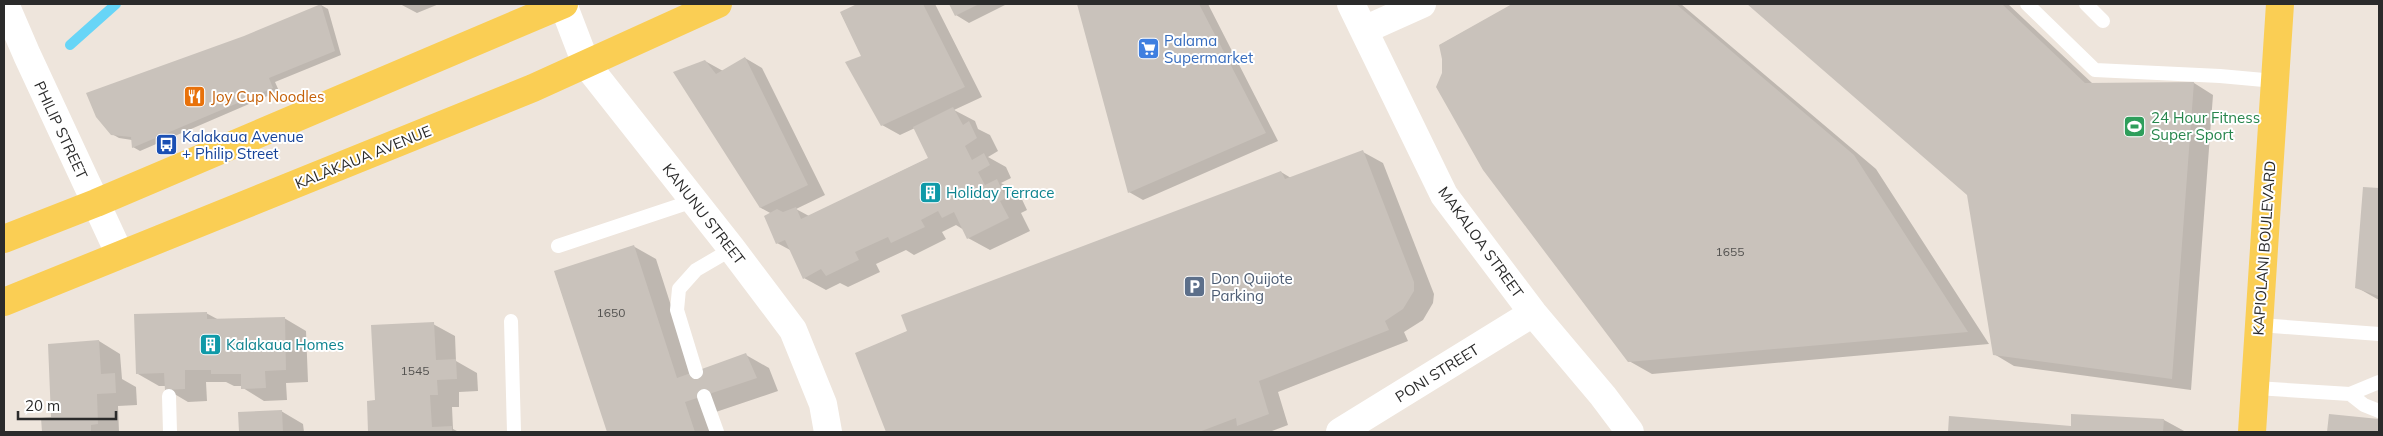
<svg xmlns="http://www.w3.org/2000/svg" width="2383" height="436" viewBox="0 0 2383 436" font-family="Mulish,sans-serif">
	<style>
		.shadow { fill: #0003 }
		.lines { fill: none; stroke-linecap: round; stroke-linejoin: round }
		.stream { stroke: #67d5f7; stroke-width: 10 }
		.building { fill: #c9c2bb }
		.service { stroke: #fff; stroke-width: 14 }
		.minor { stroke: #fff; stroke-width: 28 }
		.primary { stroke: #face54; stroke-width: 28 }
		.labels { text-anchor: middle; dominant-baseline: central; stroke-width: 4; stroke-linejoin: round; paint-order: stroke }
		.number-label { font-size: 12px; fill: #52514f }
		.shop-label { font-size: 15px; fill: #366cbe; stroke: #fff; text-anchor: start }
		.food-label { font-size: 15px; fill: #c56008; stroke: #fff; text-anchor: start }
		.leisure-label { font-size: 15px; fill: #27864d; stroke: #fff; text-anchor: start }
		.street-label { font-size: 15px; fill: #2b2b2b; stroke: #fff }
		.transit-label { font-size: 15px; fill: #164399; stroke: #fff; text-anchor: start }
		.culture-label { font-size: 15px; fill: #0d838f; stroke: #fff; text-anchor: start }
		.service-label { font-size: 15px; fill: #4e5e75; stroke: #fff; text-anchor: start }
	</style>
	<rect width="100%" height="100%" fill="#eee5dc"/>
	<path class="shadow" d="M400,4H439L417,13Z
		M860,4H935L982,97L954,110L975,121L978,129L990,135L998,151L988,157L1006,167L1011,178L1001,183L1019,193L1027,210L1021,213L1030,231L990,250L968,238L964,230L956,225L942,232L946,239L914,255L906,250L876,264L880,272L848,287L840,283L826,290L804,278L792,251L777,243L772,214L761,208L675,73L705,61L723,71L745,58L762,68L825,195L796,209L809,216L929,158L915,128L900,135L882,125L862,56L841,13Z
		M950,4H1007L969,23L956,15Z
		M1078,4H1208L1278,141L1143,200L1129,192Z
		M1514,4H1681L1876,169L1989,344L1652,374L1629,361L1443,74L1444,58L1440,45Z
		M1749,4H2008L2093,84L2194,83L2213,95L2191,390L2014,366L1994,354L1968,194Z
		M321,5L328,9L341,55L275,82L279,91L140,151L133,147L132,140L119,138L112,134L245,37Z
		M1363,152L1383,163L1434,294L1433,303L1423,320L1404,332L1408,341L1278,392L1288,425L1269,432H888L857,353L1281,172L1291,178Z
		M2364,188L2379,189V300L2356,287Z
		M633,246L656,259L693,374L746,355L769,368L778,391L707,415L712,432H608L555,272Z
		M206,313L219,320L284,318L306,331L308,382L286,383L287,400L264,401L243,388V386H234L226,382H206L207,401L188,402L166,389V386H159L138,374Z
		M433,324L455,336L456,361L477,373L478,391L459,392V407H452L453,429L459,432H369L368,402H376Z
		M99,341L120,354L122,379L136,387L137,405L118,406L119,432H43L42,419H52Z
		M281,411L303,424L304,432H240L239,413Z
		M2072,416L2164,420L2186,432H1949L1950,417L2072,427Z
		M2330,416L2379,420V432H2328Z"/>
	<g class="lines">
		<path class="stream" d="M70,45L116,4"/>
	</g>
	<path class="building" d="M321,4L335,51L269,78L273,88L132,148L131,137L111,135L96,117L86,93L244,36Z
		M857,4H923L965,87L881,126L845,62L861,56L840,12Z
		M949,4H979L955,16Z
		M1077,4H1199L1266,133L1128,193Z
		M1512,4H1676L1854,155L1968,332L1628,362L1483,170L1436,87L1442,73V59L1439,45Z
		M1747,4H2002L2085,83L2194,82L2172,379L1993,355L1967,195Z
		M745,57L808,185L760,208L673,72L705,60L716,74Z
		M953,107L963,125L969,121L977,138L965,146L972,160L984,153L990,165L978,172L985,185L997,179L1006,198L1000,201L1009,218L967,239L954,212L942,218L938,211L921,220L925,227L891,243L888,237L855,252L859,260L826,276L821,269L803,279L785,240L776,244L764,216L777,209L783,212L796,207L801,219L928,158L913,127Z
		M1363,150L1414,282V291L1403,309L1385,321L1389,330L1259,381L1269,414L1237,426L1236,418L1199,432H886L855,353L907,331L901,315L1281,171L1285,179Z
		M2363,187L2379,188V296L2355,288Z
		M634,245L677,378L746,353L757,378L685,402L695,432H607L554,271Z
		M207,312V319L285,317L286,370L265,371L266,388L241,389V374H211V370H185V389L165,390L164,373L136,374L134,314Z
		M434,322L436,360L456,359L457,379L437,380L438,395H430L432,427L452,426V432H368L367,401L375,400L371,325Z
		M99,340L101,374L115,373L116,393L97,394L98,424L91,425V432H42L41,418L51,417L48,344Z
		M282,410L283,432H239L238,412Z
		M2071,414L2164,419L2163,432H1948L1949,416L2071,426Z
		M2329,414L2379,419V432H2327Z"/>
	<g class="lines">
		<path class="service" d="M2027,4L2095,70L2220,76L2275,81
			M2086,4L2103,21
			M558,246L693,201
			M511,321L514,432
			M2260,325L2379,334
			M696,372L677,310L679,289L696,270L732,249
			M2256,388L2350,394L2379,382
			M2350,394L2364,405L2379,411
			M169,396L170,432
			M704,396L717,432"/>
		<path class="minor" d="M5,4L27,55L120,255
			M563,4L586,64L732,249L793,330L823,404L828,432
			M1351,4L1444,195L1533,313L1603,396L1630,432
			M1364,30L1422,4
			M1340,432L1533,313"/>
		<path class="primary" d="M4,239L96,203L564,4
			M4,302L533,88L718,4
			M2252,432L2280,4"/>
	</g>
	<defs>
		<symbol id="supermarket-square" viewBox="-11 -11 22 22"><rect x="-9" y="-9" width="18" height="18" rx="4" fill="#3f7fe0" stroke="#fff"/><path d="M-6-5.5h2.5l.6 2H6L4.5 2H-2.5L-4.4-4H-6ZM-1.5 3.2a1.3 1.3 0 1 0 .1 0ZM3 3.2a1.3 1.3 0 1 0 .1 0Z" fill="#fff"/></symbol>
		<symbol id="restaurant-square" viewBox="-11 -11 22 22"><rect x="-9" y="-9" width="18" height="18" rx="4" fill="#e8710a" stroke="#fff"/><path d="M-5-6h1v4h1v-4h1v4h1v-4h1v5L-1.5 .5V6h-2V.5L-5-1ZM5-6V6H3V1.5H1.5Q1.5-4 5-6Z" fill="#fff"/></symbol>
		<symbol id="stadium-square" viewBox="-11 -11 22 22"><rect x="-9" y="-9" width="18" height="18" rx="4" fill="#2e9e5b" stroke="#fff"/><path d="M0-5a6.5 5 0 1 0 0 10a6.5 5 0 1 0 0-10ZM-3.5-1.8h7v3.6h-7Z" fill="#fff"/></symbol>
		<symbol id="bus-square" viewBox="-11 -11 22 22"><rect x="-9" y="-9" width="18" height="18" rx="4" fill="#1a4fb4" stroke="#fff"/><path d="M-5-6H5V4H4V6H2V4H-2V6H-4V4H-5ZM-3.5-4V0h7V-4ZM-3.5 1.2v1.5H-2V1.2ZM2 1.2v1.5H3.5V1.2Z" fill="#fff"/></symbol>
		<symbol id="building-square" viewBox="-11 -11 22 22"><rect x="-9" y="-9" width="18" height="18" rx="4" fill="#0f9aa8" stroke="#fff"/><path d="M-4-6H4V6H1V3H-1V6H-4ZM-2.5-4.3h1.7v1.8h-1.7ZM.8-4.3h1.7v1.8H.8ZM-2.5-1h1.7V.8h-1.7ZM.8-1h1.7V.8H.8Z" fill="#fff"/></symbol>
		<symbol id="parking-square" viewBox="-11 -11 22 22"><rect x="-9" y="-9" width="18" height="18" rx="4" fill="#5c6f8a" stroke="#fff"/><path d="M-3.5-5.5H1a3.5 3.5 0 0 1 0 7H-1V5.5H-3.5ZM-1-3.4V-.6H.8a1.4 1.4 0 0 0 0-2.8Z" fill="#fff"/></symbol>
	</defs>
	<g fill-rule="evenodd">
		<use href="#supermarket-square" x="1136" y="36" width="25" height="25"/>
		<use href="#restaurant-square" x="182" y="84" width="25" height="25"/>
		<use href="#stadium-square" x="2122" y="114" width="25" height="25"/>
		<use href="#bus-square" x="154" y="132" width="25" height="25"/>
		<use href="#building-square" x="918" y="180" width="25" height="25"/>
		<use href="#parking-square" x="1182" y="274" width="25" height="25"/>
		<use href="#building-square" x="198" y="332" width="25" height="25"/>
	</g>
	<g class="labels">
		<g class="number-label">
			<text x="1730" y="251">1655</text>
			<text x="611" y="312">1650</text>
			<text x="415" y="370">1545</text>
		</g>
		<g class="shop-label">
			<text x="1164" y="40">Palama<tspan x="1164" dy="17">Supermarket</tspan></text>
		</g>
		<g class="food-label">
			<text x="211" y="96">Joy Cup Noodles</text>
		</g>
		<g class="leisure-label">
			<text x="2151" y="117">24 Hour Fitness<tspan x="2151" dy="17">Super Sport</tspan></text>
		</g>
		<g class="street-label">
			<text transform="translate(61 130) rotate(65)">PHILIP STREET</text>
			<text transform="translate(363 157) rotate(-22)">KALĀKAUA AVENUE</text>
			<text transform="translate(704 214) rotate(52)">KANUNU STREET</text>
			<text transform="translate(1481 242) rotate(54)">MAKALOA STREET</text>
			<text transform="translate(2264 248) rotate(-86)">KAPIOLANI BOULEVARD</text>
			<text transform="translate(1437 373) rotate(-32)">PONI STREET</text>
		</g>
		<g class="transit-label">
			<text x="182" y="136">Kalakaua Avenue<tspan x="182" dy="17">+ Philip Street</tspan></text>
		</g>
		<g class="culture-label">
			<text x="946" y="192">Holiday Terrace</text>
			<text x="226" y="344">Kalakaua Homes</text>
		</g>
		<g class="service-label">
			<text x="1211" y="278">Don Quijote<tspan x="1211" dy="17">Parking</tspan></text>
		</g>
	</g>
	<rect width="2383" height="436" fill="none" stroke="#2b2b2b" stroke-width="10"/>
	<path d="M18 411v8h98v-8" fill="none" stroke="#2b2b2b" stroke-width="2.5"/>
	<text x="25" y="411" font-size="15" fill="#2b2b2b" stroke="#ffffff" stroke-width="4" paint-order="stroke">20 m</text>
</svg>
